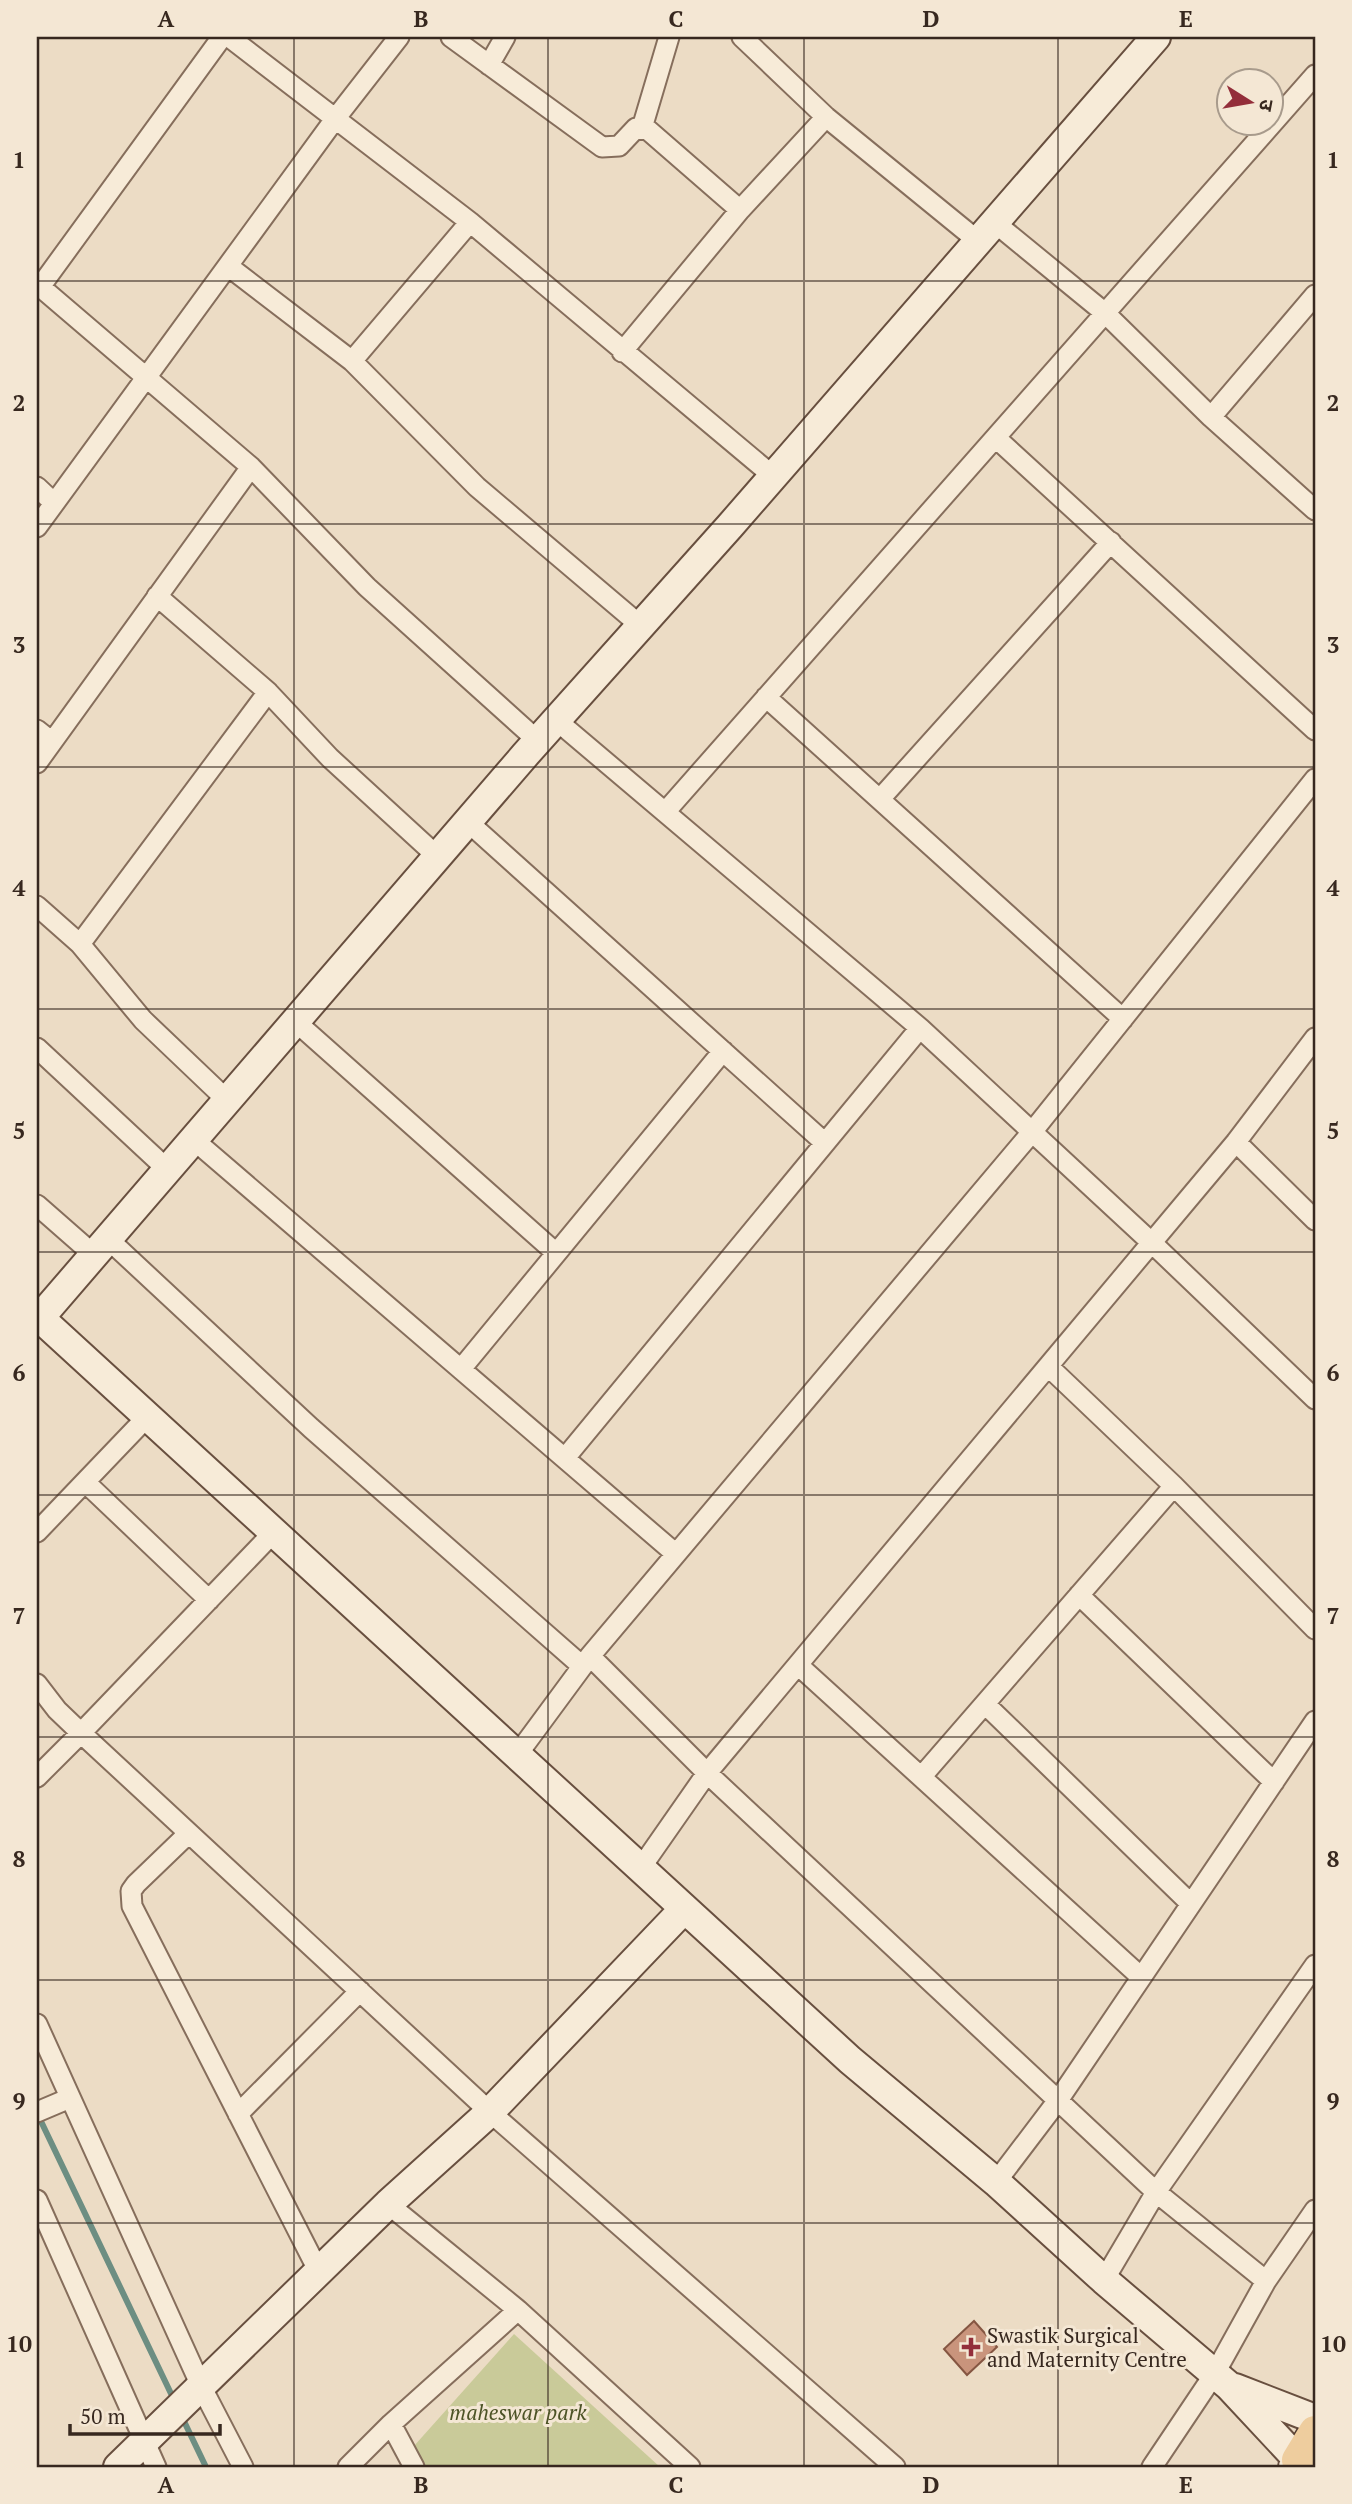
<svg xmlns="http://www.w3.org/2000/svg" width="1352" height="2504" viewBox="0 0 1352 2504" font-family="'PT Serif','Noto Sans Devanagari',serif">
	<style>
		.green { fill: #c9ca99 }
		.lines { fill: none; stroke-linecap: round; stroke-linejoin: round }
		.stream { stroke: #6d8e82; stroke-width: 6 }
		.building { fill: #c9947c; stroke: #855642; stroke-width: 2 }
		.street-casing { stroke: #866e5c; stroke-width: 23 }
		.secondary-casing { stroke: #684f3f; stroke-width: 32 }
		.primary-casing { stroke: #543d30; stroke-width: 35 }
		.street { stroke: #f7ebd8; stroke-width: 19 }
		.secondary { stroke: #f7ebd8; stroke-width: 28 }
		.primary { stroke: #eecd9e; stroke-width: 32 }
		.grid { fill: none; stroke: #37281f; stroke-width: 2; stroke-opacity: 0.55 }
		.poi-dot { fill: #932e3a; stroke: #f4e7d4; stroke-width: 2.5 }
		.labels { text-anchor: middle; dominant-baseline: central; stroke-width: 6; stroke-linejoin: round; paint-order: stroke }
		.poi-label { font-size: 21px; fill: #37281f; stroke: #f4e7d4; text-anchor: start }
		.park-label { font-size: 21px; font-style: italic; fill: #4c5326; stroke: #f4e7d4 }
		.neatline { fill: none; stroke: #37281f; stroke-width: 2.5 }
		.grid-label { font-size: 23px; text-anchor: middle; font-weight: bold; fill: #37281f }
	</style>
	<rect width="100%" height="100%" fill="#ecdcc5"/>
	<path class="green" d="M514,2334L660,2467H425L414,2446Z"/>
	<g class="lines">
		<path class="stream" d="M38,2115L175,2402
			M181,2415L206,2467"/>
	</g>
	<path class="building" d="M974,2321L997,2347L967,2375L944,2349Z"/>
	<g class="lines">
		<defs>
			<path id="street" d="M229,37L470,222L773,476
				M451,37L602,147L619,146L636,128L648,130L740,210
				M742,37L826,117L978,241
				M489,65L505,37
				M642,128L669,37
				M994,222L1105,313L1211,417L1315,510
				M228,266L352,361L477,487L641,626
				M37,284L251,467L367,587L538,741
				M40,287L222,37
				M622,352L740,210L826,117
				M352,361L470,222
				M1211,417L1315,295
				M996,438L1315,730
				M37,487L54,503
				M37,527L335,119L399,37
				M157,596L268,692L330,758L438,857
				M766,697L1123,1019
				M556,720L920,1028L1152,1243L1315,1399
				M37,730L52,742
				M37,763L251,467
				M880,799L1111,542
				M666,811L1315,75
				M468,822L825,1143
				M37,906L80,944L143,1020L228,1101
				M80,944L268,692
				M296,1022L556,1253
				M37,1048L168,1170
				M194,1140L676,1554
				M1236,1142L1315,1220
				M37,1205L94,1255
				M108,1239L311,1428L582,1666
				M1049,1367L1174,1486L1315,1629
				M461,1369L723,1051
				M565,1458L920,1028
				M85,1482L209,1600
				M37,1532L147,1417
				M1079,1595L1274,1782
				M590,1656L707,1773L1156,2192L1266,2281
				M798,1665L1141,1977
				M37,1684L57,1710L81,1733L273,1533
				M985,1704L1191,1904
				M517,1755L590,1656L1032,1132L1315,779
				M922,1776L1174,1486
				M37,1777L81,1733L490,2112L895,2467
				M189,1833L136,1884L131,1891L132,1906L319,2272
				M640,1869L707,1773L1236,1142L1315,1038
				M37,2024L202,2388L243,2467
				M37,2112L70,2098
				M238,2114L360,1991
				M996,2182L1059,2099L1315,1721
				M37,2200L156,2467
				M388,2204L518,2310L690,2467
				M1104,2280L1156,2192L1315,1965
				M348,2467L391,2424
				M414,2467L391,2424L518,2310
				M1152,2467L1215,2373L1266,2281L1315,2210"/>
			<path id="secondary" d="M40,1318L850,2060L996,2182L1104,2280L1229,2386L1298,2460L1293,2467
				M37,1321L525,755L730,526L1156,37
				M1235,2388L1315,2419
				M118,2467L388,2204L490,2112L684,1909"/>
			<path id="primary" d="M1305,2467L1298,2460L1315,2432"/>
		</defs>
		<use href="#street" class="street-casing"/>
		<use href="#secondary" class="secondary-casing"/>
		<use href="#primary" class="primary-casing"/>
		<use href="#street" class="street"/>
		<use href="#secondary" class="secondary"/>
		<use href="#primary" class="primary"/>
	</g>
	<path class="grid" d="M294,37V2467M548,37V2467M804,37V2467M1058,37V2467M37,281H1315M37,524H1315M37,767H1315M37,1009H1315M37,1252H1315M37,1495H1315M37,1737H1315M37,1980H1315M37,2223H1315"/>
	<path class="poi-dot" d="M967.5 2336.5h7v7h7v7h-7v7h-7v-7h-7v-7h7z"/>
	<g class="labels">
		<g class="poi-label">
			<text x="987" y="2335">Swastik Surgical<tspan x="987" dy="24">and Maternity Centre</tspan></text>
		</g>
		<g class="park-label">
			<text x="518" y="2412">maheswar park</text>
		</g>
	</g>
	<rect width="1352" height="2504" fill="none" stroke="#f4e7d4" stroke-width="77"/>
	<g transform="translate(1250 102) rotate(101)"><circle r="33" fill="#f4e7d4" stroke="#a89b8c" stroke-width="2"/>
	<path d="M0-5L12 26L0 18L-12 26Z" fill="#932e3a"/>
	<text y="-10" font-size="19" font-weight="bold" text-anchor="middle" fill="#37281f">उ</text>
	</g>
	<path d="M70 2424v10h150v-10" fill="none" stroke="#37281f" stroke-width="3.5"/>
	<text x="80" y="2424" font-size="21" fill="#37281f" stroke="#f4e7d4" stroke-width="5" paint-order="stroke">50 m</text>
	<rect x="38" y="38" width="1276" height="2428" class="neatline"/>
	<g class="grid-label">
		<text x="166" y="27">A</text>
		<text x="421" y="27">B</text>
		<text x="676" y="27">C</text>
		<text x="931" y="27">D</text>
		<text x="1186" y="27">E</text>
		<text x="19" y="168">1</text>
		<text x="1333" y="168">1</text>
		<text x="19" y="411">2</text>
		<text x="1333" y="411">2</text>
		<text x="19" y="653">3</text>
		<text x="1333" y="653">3</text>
		<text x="19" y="896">4</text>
		<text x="1333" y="896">4</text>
		<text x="19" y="1139">5</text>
		<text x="1333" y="1139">5</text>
		<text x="19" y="1381">6</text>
		<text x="1333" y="1381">6</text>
		<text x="19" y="1624">7</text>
		<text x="1333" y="1624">7</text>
		<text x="19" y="1867">8</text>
		<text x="1333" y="1867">8</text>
		<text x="19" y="2109">9</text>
		<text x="1333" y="2109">9</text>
		<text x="19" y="2352">10</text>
		<text x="1333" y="2352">10</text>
		<text x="166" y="2493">A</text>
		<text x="421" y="2493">B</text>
		<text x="676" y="2493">C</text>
		<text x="931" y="2493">D</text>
		<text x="1186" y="2493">E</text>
	</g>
</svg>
